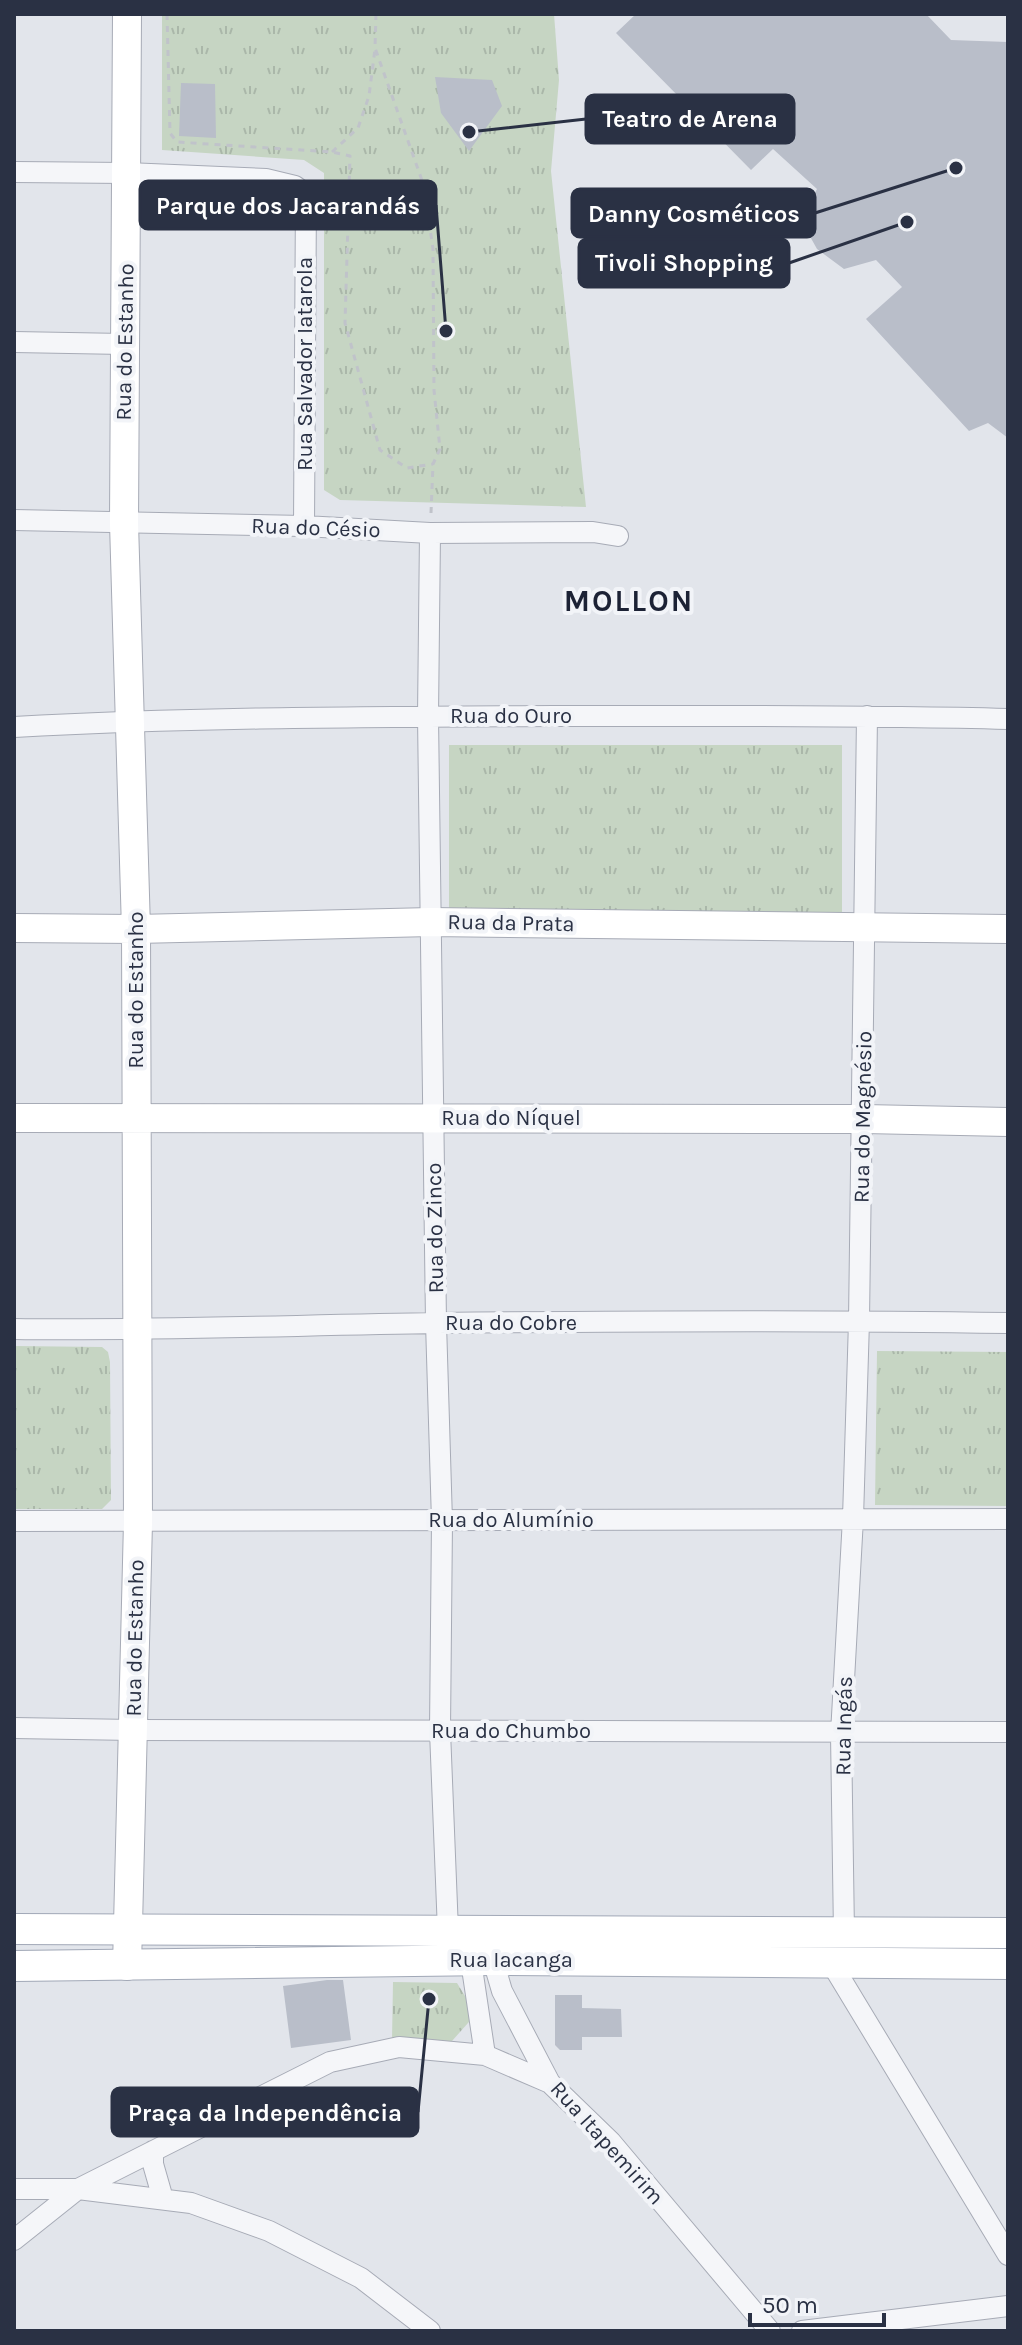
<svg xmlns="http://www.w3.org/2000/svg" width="1022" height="2345" viewBox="0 0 1022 2345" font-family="Karla,sans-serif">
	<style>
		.park { fill: url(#park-tufts) }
		.building { fill: #b9bec9 }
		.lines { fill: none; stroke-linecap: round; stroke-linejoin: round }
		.street-casing { stroke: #a7abb6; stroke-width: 22 }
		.secondary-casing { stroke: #a7abb6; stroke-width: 30 }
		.primary-casing { stroke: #a1a8b7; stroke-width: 32 }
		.path { stroke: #c0c3ca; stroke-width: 3; stroke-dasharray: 6 6; stroke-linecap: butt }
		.street { stroke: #f5f6f9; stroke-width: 20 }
		.secondary { stroke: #fff; stroke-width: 28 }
		.primary { stroke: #fff; stroke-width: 30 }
		.labels { text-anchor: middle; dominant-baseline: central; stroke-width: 8; stroke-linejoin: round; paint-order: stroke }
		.street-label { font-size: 22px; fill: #2a3144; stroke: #f2f4f8 }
		.district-label { font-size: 30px; font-weight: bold; letter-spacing: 2px; fill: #1c2235; stroke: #f2f4f8 }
		.leader { fill: none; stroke: #2a3144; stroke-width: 3 }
		.callout-dot { fill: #2a3144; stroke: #f2f4f8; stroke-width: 3 }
		.callout { fill: #2a3144; stroke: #2a3144; stroke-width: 3 }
		.callout-label { font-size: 24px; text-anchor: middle; font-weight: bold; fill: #fff }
	</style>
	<defs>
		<pattern id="park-tufts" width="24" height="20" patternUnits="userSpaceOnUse" patternTransform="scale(2)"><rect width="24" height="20" fill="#c6d5c3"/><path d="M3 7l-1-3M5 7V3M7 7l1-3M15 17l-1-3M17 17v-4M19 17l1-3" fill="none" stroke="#aab7a9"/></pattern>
	</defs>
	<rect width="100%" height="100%" fill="#e2e5eb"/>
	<path class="park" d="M162,14H554L559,80L551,171L586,507L340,500L324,490V173L304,160L162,150Z
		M449,745H842V915L449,914Z
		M14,1346L102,1347L108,1352L110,1362L111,1500L102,1509H14Z
		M877,1351L1008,1352V1506L875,1505Z
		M393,1982L457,1983L476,2014L452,2041L392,2040Z"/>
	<path class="building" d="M636,14H926L951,40L1008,42V438L988,423L969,431L866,319L902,287L876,260L844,269L817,249L807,231L805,212L817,189L773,149L751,170L616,33Z
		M435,77L492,80L502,106L469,151L441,113Z
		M181,83L215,84L216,138L179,136Z
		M327,1980H343L351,2040L291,2048L283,1986Z
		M555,1995H582V2008L621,2009L622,2037H582V2050H560L555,2045Z"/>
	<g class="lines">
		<defs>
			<path id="street" d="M14,172L127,173L266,179L295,186L306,194L304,526
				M14,342L124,344
				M14,520L304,526L430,533L593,532L618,536
				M430,533L428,716L436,1323L442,1521L440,1731L448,1931
				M14,727C194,717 374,717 553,716C705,716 856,715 1008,719
				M14,1329C156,1331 297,1325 438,1323C628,1321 818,1320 1008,1323
				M14,1521L1008,1519
				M14,1728L133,1730L1008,1732
				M844,1933L841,1734L853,1518L859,1321L867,716
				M469,1948L485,2055
				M490,1950L502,1991L550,2083L611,2142L770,2331
				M830,1961L1008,2255
				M153,2151V2164L163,2199
				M14,2189H78L191,2203L269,2231L361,2278L430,2331
				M14,2240L78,2189L330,2062L399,2047L485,2055L550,2083
				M802,2331L1008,2306"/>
			<path id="secondary" d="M14,928L136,929L431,922L1008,929
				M14,1118L864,1119L1008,1122
				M127,1966L138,1522L136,929L124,523L127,14"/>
			<path id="primary" d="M14,1929L1008,1933
				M14,1966L493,1960L1008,1964"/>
		</defs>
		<use href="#street" class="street-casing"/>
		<use href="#secondary" class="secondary-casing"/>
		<use href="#primary" class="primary-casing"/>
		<path class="path" d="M167,14L170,133L177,142L332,152L350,156L345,323L380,450L407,468L433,464
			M376,14L375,48L424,186L433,249L434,390L440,449L433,464L431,513
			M332,152L358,128L369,96L375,49"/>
		<use href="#street" class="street"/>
		<use href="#secondary" class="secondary"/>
		<use href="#primary" class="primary"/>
	</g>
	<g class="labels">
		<g class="street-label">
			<text transform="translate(125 342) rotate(-89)">Rua do Estanho</text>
			<text transform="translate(305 364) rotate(-90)">Rua Salvador Iatarola</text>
			<text transform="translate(316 528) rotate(2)">Rua do Césio</text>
			<text x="511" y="716">Rua do Ouro</text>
			<text transform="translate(511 923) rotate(1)">Rua da Prata</text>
			<text transform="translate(136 990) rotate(-90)">Rua do Estanho</text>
			<text transform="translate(863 1117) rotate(-89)">Rua do Magnésio</text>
			<text x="511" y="1118">Rua do Níquel</text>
			<text transform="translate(435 1228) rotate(-91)">Rua do Zinco</text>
			<text x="511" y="1323">Rua do Cobre</text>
			<text x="511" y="1520">Rua do Alumínio</text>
			<text transform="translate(135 1638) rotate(-89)">Rua do Estanho</text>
			<text transform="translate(844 1726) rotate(-89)">Rua Ingás</text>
			<text x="511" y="1731">Rua do Chumbo</text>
			<text x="511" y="1960">Rua Iacanga</text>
			<text transform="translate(607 2143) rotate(48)">Rua Itapemirim</text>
		</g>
		<g class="district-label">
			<text x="629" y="601">MOLLON</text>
		</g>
	</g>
	<path class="leader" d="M469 132L586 119M446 331L436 205M956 168L815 213M907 222L789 263M429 1999L418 2112"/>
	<g class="callout-dot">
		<circle cx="469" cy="132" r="8"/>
		<circle cx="446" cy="331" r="8"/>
		<circle cx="956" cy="168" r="8"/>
		<circle cx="907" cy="222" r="8"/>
		<circle cx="429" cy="1999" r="8"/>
	</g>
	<g class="callout">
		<rect x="586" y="95" width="208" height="48" rx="8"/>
		<rect x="140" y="181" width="296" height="48" rx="8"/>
		<rect x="572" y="189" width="243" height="48" rx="8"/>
		<rect x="579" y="239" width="210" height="48" rx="8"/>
		<rect x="112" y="2088" width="306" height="48" rx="8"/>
	</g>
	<g class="callout-label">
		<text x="690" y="127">Teatro de Arena</text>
		<text x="288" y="214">Parque dos Jacarandás</text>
		<text x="694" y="222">Danny Cosméticos</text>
		<text x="684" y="271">Tivoli Shopping</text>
		<text x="265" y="2121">Praça da Independência</text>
	</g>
	<rect width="1022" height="2345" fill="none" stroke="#2a3144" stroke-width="32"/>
	<path d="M750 2313v12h134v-12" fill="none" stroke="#2a3144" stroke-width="4"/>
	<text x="762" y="2313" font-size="24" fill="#2a3144" stroke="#f2f4f8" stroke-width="6" paint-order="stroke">50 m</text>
</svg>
